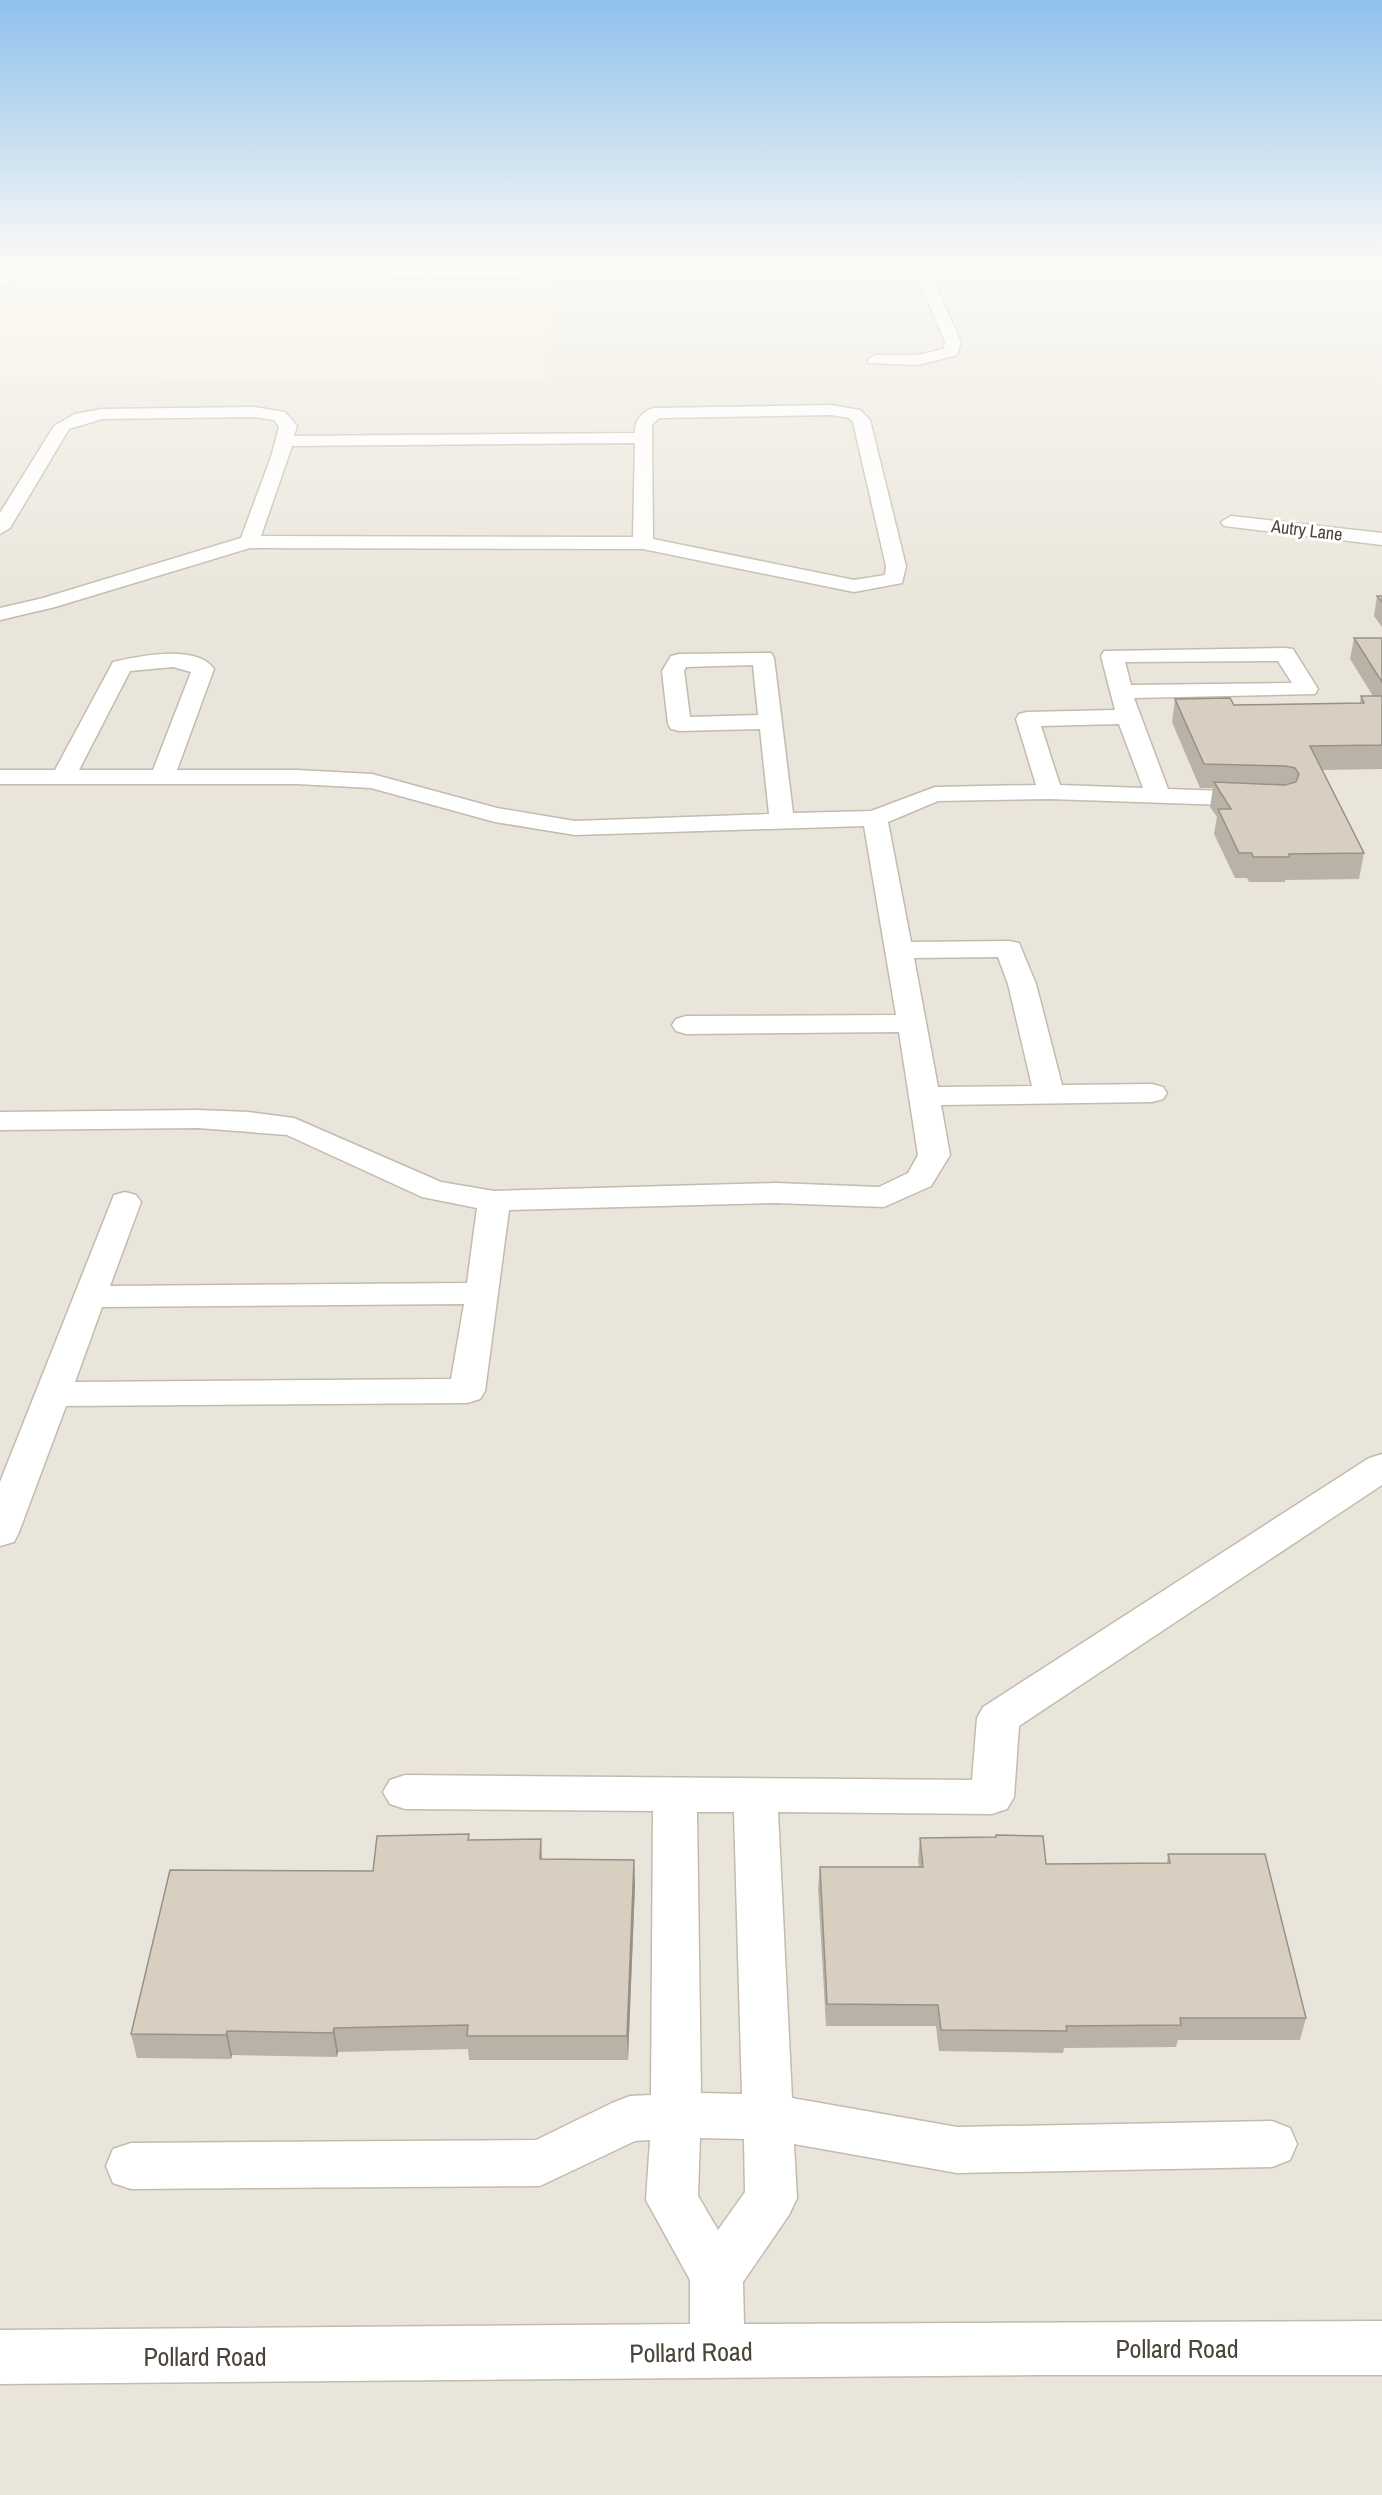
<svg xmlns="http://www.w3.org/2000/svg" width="1382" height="2495" viewBox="0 0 1382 2495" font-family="'Archivo Narrow',sans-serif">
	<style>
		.residential { fill: #eae5da }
		.commercial { fill: #f7ead8 }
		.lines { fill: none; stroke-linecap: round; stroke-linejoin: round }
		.minor-casing { stroke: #c2bbae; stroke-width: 3 }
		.minor { fill: #fff; fill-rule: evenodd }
		.wall { fill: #bab2a6 }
		.shaded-wall { fill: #979187 }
		.building { fill: #d8cfc1; stroke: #979187; stroke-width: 1.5 }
		.labels { text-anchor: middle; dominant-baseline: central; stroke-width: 6; stroke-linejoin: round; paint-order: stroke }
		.far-street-label { font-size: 18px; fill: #4b4439; stroke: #fff }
		.near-street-label { font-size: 26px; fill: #4b4439; stroke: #fff }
	</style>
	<rect width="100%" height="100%" fill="#f6f3ec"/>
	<path class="residential" d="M558,262H1382V2495H0V383L544,380Z"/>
	<path class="commercial" d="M0,262H558L544,380L0,383Z"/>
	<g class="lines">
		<defs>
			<path id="minor" d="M10,262H25L5,286L0,287V274Z
				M387,262H401L399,270L518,269L525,273L518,277L390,278L383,274Z
				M911,262H925L961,342L957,355L918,365L869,363L867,360L875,355H918L944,349L945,342Z
				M831,405L860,410L870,420L906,566L902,583L854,592L643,549L250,548L55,607L0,620V608L43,598L241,538L271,457L279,427L274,420L254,417L102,419L69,429L10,528L0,534V513L54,426L75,414L102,409L254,407L285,412L297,426L294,436L635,433C634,421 642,411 654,408ZM831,415L849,418L853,422L886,566L885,575L854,580L653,539L652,425L659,418ZM635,443L633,537L261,536L292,446Z
				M1231,516L1382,533V545L1224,526L1221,522Z
				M1285,648L1293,649L1296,654L1318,689L1315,694L1134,698L1168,789L1255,792L1264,794L1267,799L1264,804L1255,806L1050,799L938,801L888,822L911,942L1009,941L1019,943L1036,984L1062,1085L1152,1084L1163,1087L1167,1093L1163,1099L1152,1102L941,1105L950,1155L931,1186L884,1207L776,1203L509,1210L485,1391L480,1399L467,1403L66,1406L19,1532L14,1542L0,1546V1482L114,1195L125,1192L136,1195L141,1202L110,1286L467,1283L477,1208L422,1197L287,1135L198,1128L0,1130V1112L198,1110L248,1112L294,1118L441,1182L494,1191L776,1183L879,1187L908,1173L918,1155L899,1032L686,1034L676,1031L672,1025L676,1019L686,1016L896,1015L864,826L575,835L495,822L371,788L297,784H0V770H55L113,662C138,656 197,644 214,669L177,770H297L372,774L497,808L575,821L769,814L760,729L679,731L671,729L668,724L662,671L671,656L679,654L771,653L774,658L793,813L871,811L935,787L1036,785L1016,719L1019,714L1027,712L1115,710L1101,656L1104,651ZM1278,661L1292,683L1131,685L1125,662ZM753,665L758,715L690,717L684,671L686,667ZM173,667L191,672L153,770H79L130,671ZM1119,724L1143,788L1060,785L1041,726ZM998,957L1008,984L1032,1086L938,1087L914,958ZM464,1304L451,1379L75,1382L102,1307Z
				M1382,1454V1485L1019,1726L1014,1797L1007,1809L992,1814L778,1812L792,2098L957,2127L1272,2121L1290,2128L1297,2144L1290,2160L1272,2167L957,2173L794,2144L797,2198L789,2215L743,2282L744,2324L1382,2321V2375H1038L0,2384V2330L690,2324V2280L646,2200L650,2140L635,2141L540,2186L131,2189L113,2183L106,2166L113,2149L131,2143L536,2140L612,2103L630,2096L651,2095L653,1811L405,1809L390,1804L383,1792L390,1780L405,1775L972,1780L977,1718L983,1707L1369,1458ZM697,1812H734L742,2094L701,2093ZM700,2138L744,2139L745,2192L718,2230L698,2196Z"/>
		</defs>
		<use href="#minor" class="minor-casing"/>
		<use href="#minor" class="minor"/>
	</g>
	<path class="wall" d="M1377,596H1382V627L1374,616Z
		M1354,638H1382V769L1322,770L1364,853L1359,879L1285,880V882H1249L1247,878H1235L1214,834L1217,817L1210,807L1213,788H1200L1172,722L1175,699L1234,705L1360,703L1361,696H1373L1350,659Z
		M469,1834V1840L542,1859L634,1860L635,1885L628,2060H469L468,2049L338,2052L337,2057L232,2055L231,2059L137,2058L131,2034L373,1871Z
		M920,1838L1046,1864L1167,1863L1168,1854L1306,2018L1300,2040H1178L1176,2047L1064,2048L1063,2053L939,2051L936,2026H826L818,1888L820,1867H919L918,1860Z"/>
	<path class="shaded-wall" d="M541,1839L542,1864L540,1859Z
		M634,1860L635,1885L628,2060L627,2036Z
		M334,2028L338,2052L337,2057L333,2033Z
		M227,2031L232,2055L231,2059L226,2035Z"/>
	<path class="building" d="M1377,596H1382V602Z
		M1354,638H1382V682Z
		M1361,696H1382V745L1310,746L1364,853L1289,854V857H1253L1252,853H1239L1218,809H1231L1214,782L1285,785L1296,782L1299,774L1295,768L1286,766L1204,764L1175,699L1230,698L1234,705L1364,703Z
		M469,1834L468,1840L541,1839L540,1859L634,1860L627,2036H467L468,2025L334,2028L333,2033L227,2031L226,2035L131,2034L170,1870L373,1871L377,1836Z
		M996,1835L1043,1836L1046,1864L1170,1863L1168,1854H1265L1306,2018H1180L1181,2025L1066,2026L1067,2031L941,2030L938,2005L827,2004L820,1867H923L920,1838L996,1837Z"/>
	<linearGradient id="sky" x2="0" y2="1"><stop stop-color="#8fc1ec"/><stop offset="0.43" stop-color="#fbfaf6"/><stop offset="1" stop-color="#fbfaf6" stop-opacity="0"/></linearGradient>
	<rect width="1382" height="611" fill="url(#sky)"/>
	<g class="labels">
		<g class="far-street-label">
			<text transform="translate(1307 530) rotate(7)">Autry Lane</text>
		</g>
		<g class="near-street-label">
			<text x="1177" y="2348">Pollard Road</text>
			<text transform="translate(691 2352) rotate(-1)">Pollard Road</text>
			<text x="205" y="2356">Pollard Road</text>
		</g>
	</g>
</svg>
